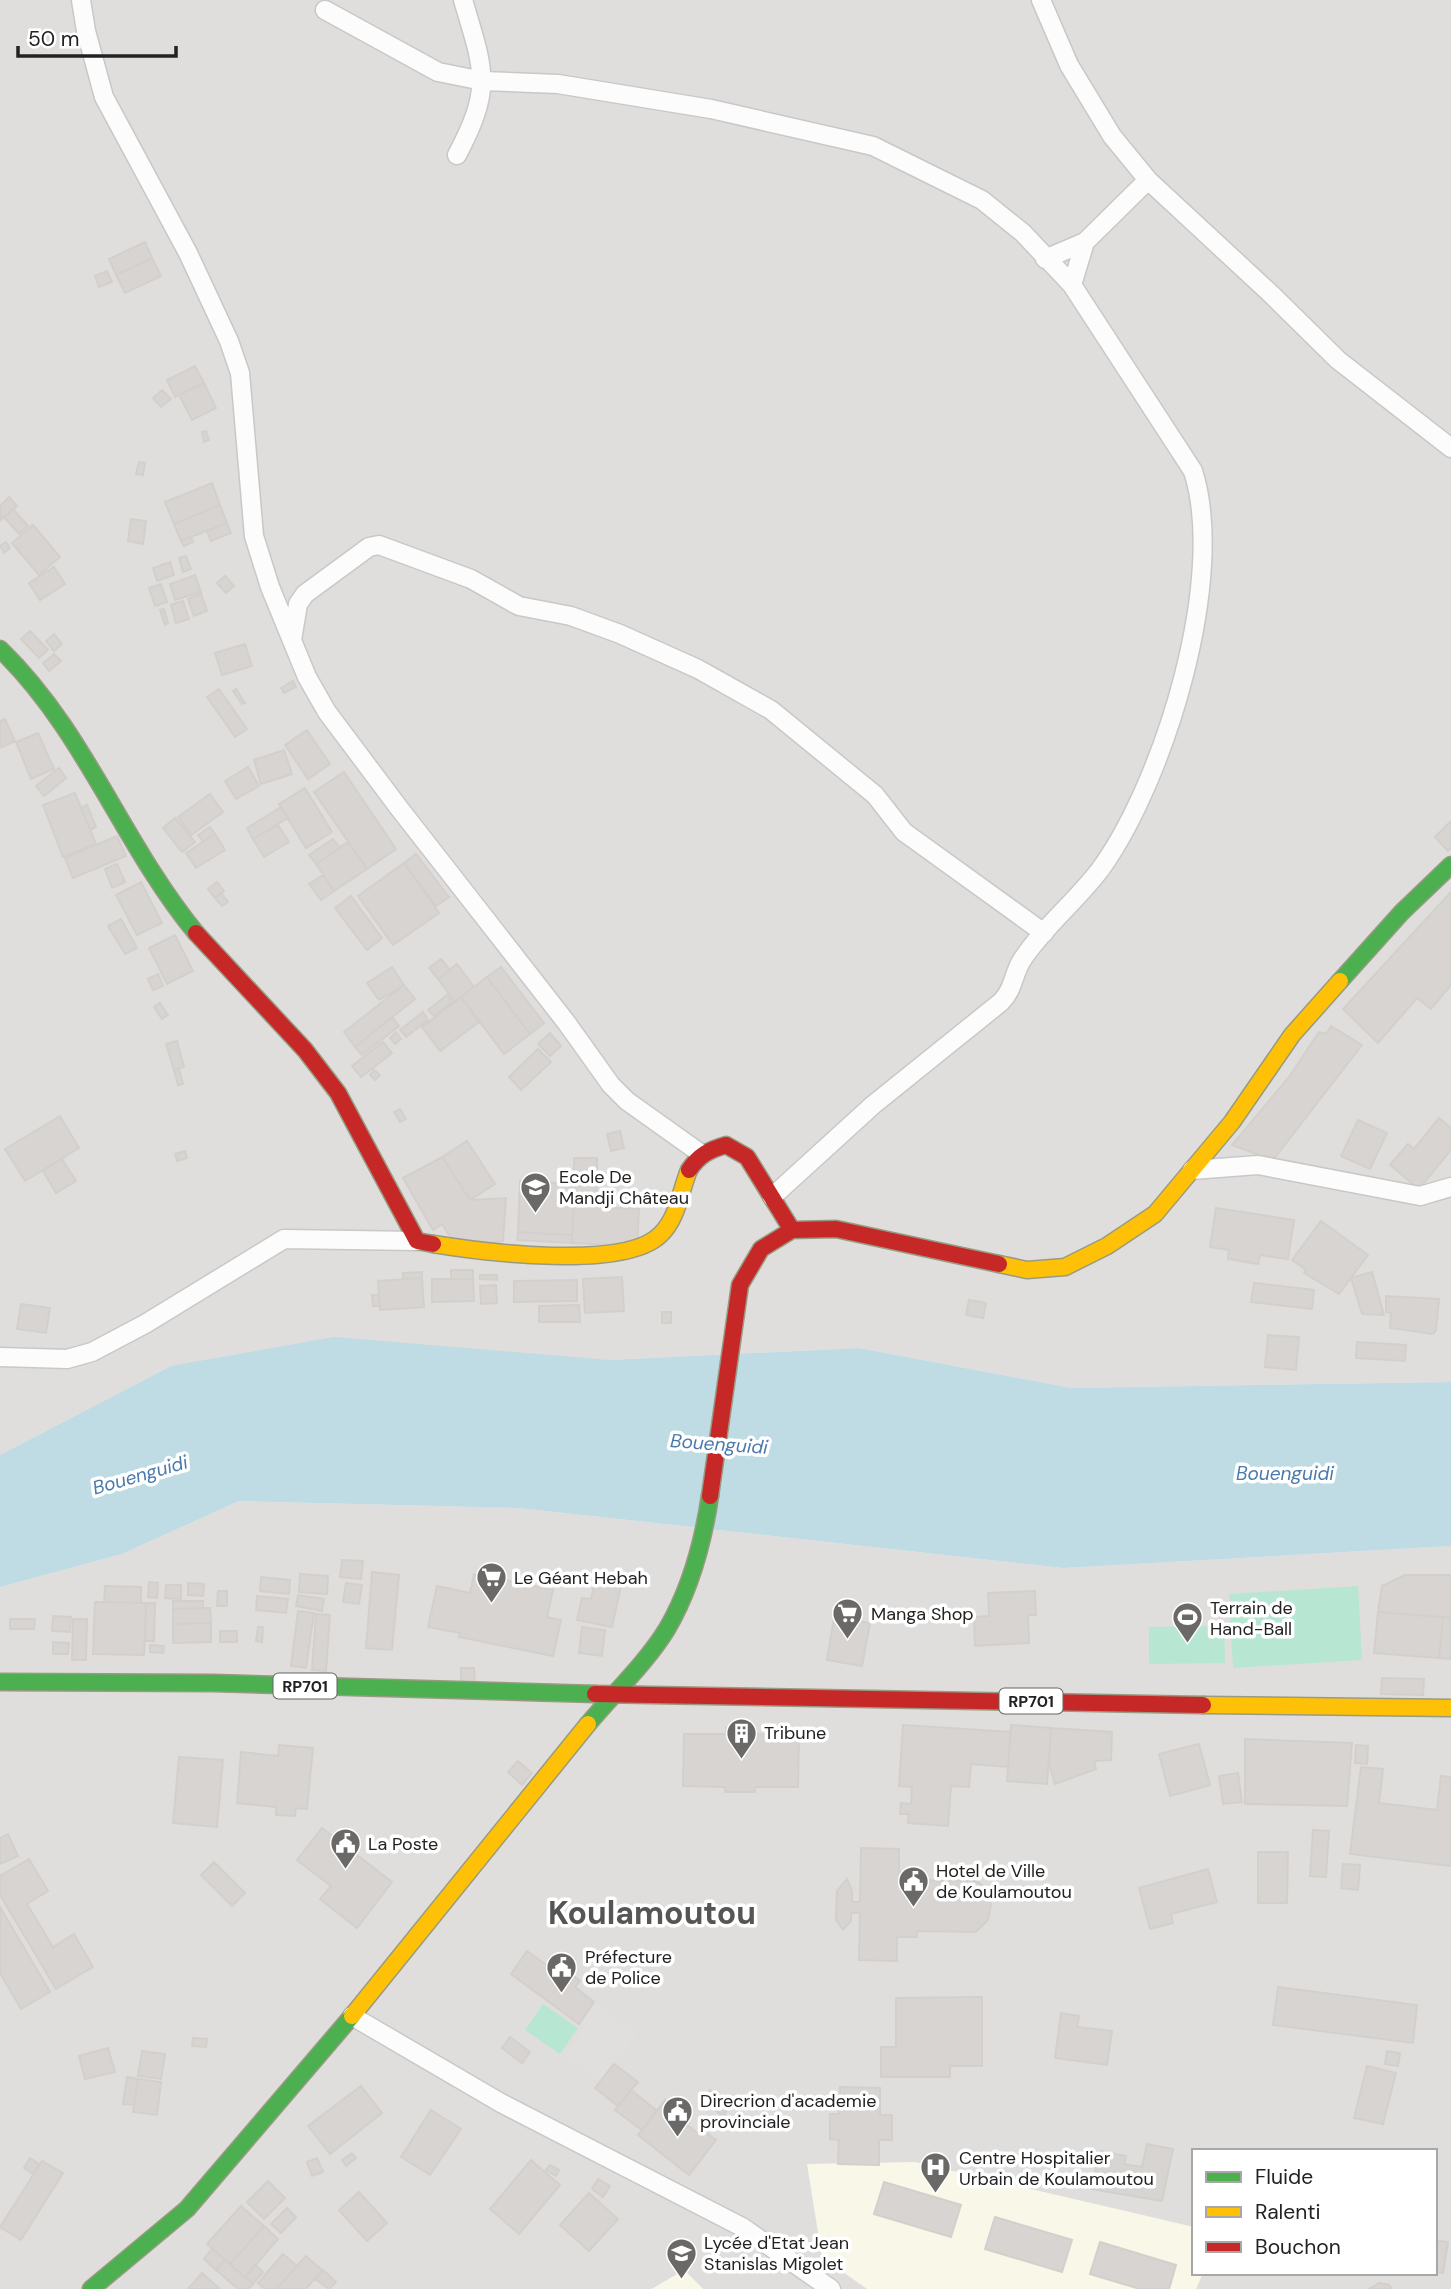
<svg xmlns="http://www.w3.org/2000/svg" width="1451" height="2289" viewBox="0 0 1451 2289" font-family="'DM Sans',sans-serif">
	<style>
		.residential { fill: #dfdedc; fill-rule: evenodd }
		.education { fill: #f8f7e8 }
		.pitch { fill: #b7e6d2 }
		.parking { fill: #e0dfde }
		.water { fill: #bfdbe3 }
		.building { fill: #d7d4d2; stroke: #d3d0cc; stroke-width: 2 }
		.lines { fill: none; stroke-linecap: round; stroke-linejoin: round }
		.street-casing { stroke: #c9c8c7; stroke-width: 21 }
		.fast-casing { stroke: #999a82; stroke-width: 19 }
		.slow-casing { stroke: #999a82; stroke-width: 19 }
		.jam-casing { stroke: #999a82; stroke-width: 19 }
		.street { stroke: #fdfcfc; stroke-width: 18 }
		.fast { stroke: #4caf50; stroke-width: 16 }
		.slow { stroke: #ffc107; stroke-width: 16 }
		.jam { stroke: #c62828; stroke-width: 16 }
		.labels { text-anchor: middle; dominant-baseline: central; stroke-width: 7; stroke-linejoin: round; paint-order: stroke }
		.shield { fill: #fff; stroke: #646464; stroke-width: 2 }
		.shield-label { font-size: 16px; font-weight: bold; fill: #222 }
		.poi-label { font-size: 18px; fill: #222; stroke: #fff; text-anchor: start }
		.water-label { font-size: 19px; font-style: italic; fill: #4a7aab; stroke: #fff }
		.town-label { font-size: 32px; font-weight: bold; fill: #555; stroke: #fff }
	</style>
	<rect width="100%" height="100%" fill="#f0eeeb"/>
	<path class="residential" d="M0,0H1451V1382L1071,1388L859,1348L609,1360L171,1366L0,1455Z
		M239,1501L519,1508L1064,1568L1451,1546V2289H703L684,2270L652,2289H0V1587L122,1554ZM1194,2151H1435V2273H1194Z"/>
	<path class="education" d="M915,2162L1194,2227V2273H1203L1196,2289H867L822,2257L807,2164Z
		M684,2270L703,2289H652Z"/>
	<path class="pitch" d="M1358,1586L1362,1660L1233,1668L1229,1594Z
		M1224,1626L1225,1663L1149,1664V1627Z
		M543,2004L578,2028L560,2054L525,2030Z"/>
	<path class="parking" d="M594,2002L638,2033L599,2083L564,2055L585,2029L579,2024Z"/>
	<path class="water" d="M334,1337L609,1360L859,1348L1071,1388L1451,1382V1546L1064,1568L519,1508L239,1501L122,1554L0,1587V1455L171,1366Z"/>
	<path class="building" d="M145,242L152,258L116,275L109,259Z
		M152,258L161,276L125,293L116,275Z
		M107,271L112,282L99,287L95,276Z
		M195,366L204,383L175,397L167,380Z
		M204,383L216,408L192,420L179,395Z
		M162,390L171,399L161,407L153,398Z
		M206,431L209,440L204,442L202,432Z
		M139,462L145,463L143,475L136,474Z
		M212,483L220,505L174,524L165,502Z
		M9,497L17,506L1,520L0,506Z
		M220,505L227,523L181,541L174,524Z
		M13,509L28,526L19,534L4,517Z
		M131,519L146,521L143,544L128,541Z
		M227,523L231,533L211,541L207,531Z
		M33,525L60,557L39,575L12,543Z
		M191,537L193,542L184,546L181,541Z
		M6,542L10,548L4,553L0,546Z
		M186,556L191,569L183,572L179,558Z
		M170,562L174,575L157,581L153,568Z
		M54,567L65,584L40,600L29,583Z
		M195,575L201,592L175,600L170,584Z
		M225,576L234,586L226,593L217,583Z
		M161,584L167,602L155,606L149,588Z
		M201,594L207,611L194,616L188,599Z
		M183,601L189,619L176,623L171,605Z
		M164,609L168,623L165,625L160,610Z
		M30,631L48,650L39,658L21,639Z
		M54,634L62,644L54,651L46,641Z
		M245,644L252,666L222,675L215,653Z
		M54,654L61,661L49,671L43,663Z
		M293,681L296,687L284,693L281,688Z
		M219,689L247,729L235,737L207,697Z
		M236,689L245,703L242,704L233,691Z
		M5,719L15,741L0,748V721Z
		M307,730L330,764L308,779L285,745Z
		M38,733L54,769L31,779L16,742Z
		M284,750L292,774L261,784L254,760Z
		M248,767L259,786L236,799L225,781Z
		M59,768L66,778L44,796L36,786Z
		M344,772L396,849L367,869L314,792Z
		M305,788L332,832L306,848L279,804Z
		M75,793L96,844L63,857L43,805Z
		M210,794L223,812L191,835L178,817Z
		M87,805L96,827L90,830L81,808Z
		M281,807L288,818L253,839L247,828Z
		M175,818L195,842L182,852L163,828Z
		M1451,821V848L1448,851L1435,837Z
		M278,825L289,842L264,857L253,839Z
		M210,827L215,834L203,842L198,835Z
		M215,834L225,850L196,868L186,853Z
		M117,836L126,856L73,878L65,858Z
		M333,839L340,848L316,864L309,855Z
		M348,842L367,869L334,891L316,864Z
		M416,854L449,897L436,906L404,863Z
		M404,863L439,913L393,945L358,896Z
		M117,864L125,882L112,888L105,869Z
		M323,875L334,891L321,900L309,884Z
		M141,882L162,923L137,935L116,895Z
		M217,882L224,891L215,898L208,889Z
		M1451,892V985L1431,1009L1417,998L1378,1043L1343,1009Z
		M221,893L228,902L222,906L215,898Z
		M351,896L382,938L367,950L335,908Z
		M121,919L137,948L125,954L108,926Z
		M175,935L193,971L167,984L149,948Z
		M441,959L450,970L438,979L429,968Z
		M457,964L474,987L455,1002L438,979Z
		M392,967L404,985L379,1000L367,983Z
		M501,967L544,1023L530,1034L487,977Z
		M158,974L163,986L153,990L148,979Z
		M487,977L530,1034L504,1054L461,997Z
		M404,985L415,999L355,1047L344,1032Z
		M447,995L452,1002L434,1016L428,1010Z
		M461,997L479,1022L440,1051L422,1027Z
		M160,1003L168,1015L162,1019L154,1007Z
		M423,1012L428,1020L406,1037L400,1030Z
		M392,1017L399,1026L362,1055L355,1047Z
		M1331,1026L1362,1045L1273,1160L1232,1145L1289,1077L1319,1032L1326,1034Z
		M396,1032L401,1039L395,1044L390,1038Z
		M550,1033L561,1046L550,1056L538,1044Z
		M177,1041L184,1067L174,1070L166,1044Z
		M383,1042L392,1053L361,1077L352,1066Z
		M538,1049L551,1062L521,1090L509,1077Z
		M179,1069L183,1084L178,1085L174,1070Z
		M374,1070L380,1075L375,1080L370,1075Z
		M400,1109L406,1119L400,1122L394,1112Z
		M60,1116L79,1148L25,1181L5,1149Z
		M1439,1118L1451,1128V1150L1419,1189L1390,1165L1408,1144L1414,1149Z
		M1358,1120L1387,1133L1370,1169L1341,1156Z
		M620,1131L624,1148L611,1151L607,1134Z
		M467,1141L495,1184L470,1200L442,1157Z
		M185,1151L187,1158L177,1161L175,1154Z
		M442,1157L470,1200L506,1198L503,1241L456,1246L442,1224L433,1230L403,1178Z
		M574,1158H597V1179H574Z
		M62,1159L76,1181L56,1193L43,1171Z
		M520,1181L575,1184L572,1235L518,1232Z
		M575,1182L597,1183L596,1207L574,1206Z
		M574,1206L639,1209L637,1246L572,1243Z
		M1216,1208L1294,1220L1288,1259L1260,1255L1258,1264L1228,1259L1229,1250L1210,1247Z
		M1321,1221L1368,1255L1339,1294L1304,1273L1306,1270L1292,1260Z
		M518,1232L572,1235V1243L517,1240Z
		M451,1270H473V1279H451Z
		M422,1272V1278L403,1279V1273Z
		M1372,1272L1384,1315L1362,1314L1351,1278Z
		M480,1275H497V1280L480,1279Z
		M622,1277L624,1311L585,1313L583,1279Z
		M422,1278L424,1307L380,1310L378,1281Z
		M432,1279H473L474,1301L432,1302Z
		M577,1280V1301L514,1302V1281Z
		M1254,1283L1314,1290L1312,1309L1251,1302Z
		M496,1285L497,1303L481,1304L480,1286Z
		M379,1294L380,1306H373L372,1295Z
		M1386,1296L1439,1299L1436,1330L1433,1334L1390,1328L1391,1313L1386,1312Z
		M969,1300L986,1303L983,1318L966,1315Z
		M21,1304L50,1308L46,1333L17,1329Z
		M579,1305L580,1322H539V1306Z
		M662,1312H671V1323H662Z
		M1268,1335L1299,1337L1296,1370L1265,1367Z
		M1357,1342L1406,1345L1405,1361L1356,1358Z
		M342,1560L363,1561L361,1579L340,1577Z
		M372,1572L399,1575L392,1650L366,1648Z
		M300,1574L328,1576L327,1594L299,1592Z
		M474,1574L553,1590L547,1617L561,1620L553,1656L459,1637L460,1633L428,1627L437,1586L470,1593Z
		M1405,1575H1451V1618L1378,1612L1382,1586Z
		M261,1577L290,1580L289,1594L260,1591Z
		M595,1581L621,1586L612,1627L577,1620L582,1598L591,1599Z
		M149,1582L158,1583L157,1598L148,1597Z
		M188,1583L204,1584L203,1596L188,1595Z
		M346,1583L362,1585L359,1604L343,1602Z
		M166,1585H181V1599L165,1598Z
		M105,1586L141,1587V1603L104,1602Z
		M218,1591H227V1606H217Z
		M1035,1591L1036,1615H1028L1029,1643L975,1646L974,1617L989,1616L988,1593Z
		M298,1595L324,1599L322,1611L296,1606Z
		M257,1596L288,1599L286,1613L256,1610Z
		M173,1601H203V1608L173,1609Z
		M95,1602L146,1603L144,1655L93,1654Z
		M146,1603H155L154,1641H145Z
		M210,1608L211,1623L173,1624V1609Z
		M298,1611L314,1613L306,1668L291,1666Z
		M1378,1612L1443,1617L1439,1658L1374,1653Z
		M316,1614L330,1615L326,1671L312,1670Z
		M53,1616L71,1617L70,1632L52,1631Z
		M834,1617L870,1623L862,1666L827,1660Z
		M1443,1617L1451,1618V1659L1439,1658Z
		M10,1619H35L34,1629H10Z
		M73,1619H87L86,1660H72Z
		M211,1623V1642L173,1643V1624Z
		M258,1627H263L262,1642L256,1641Z
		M582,1627L605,1630L602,1656L579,1653Z
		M220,1631H237V1642H220Z
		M53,1642L69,1643L68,1654H53Z
		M150,1645L164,1646L163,1653L150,1652Z
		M461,1668H474L475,1684L461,1685Z
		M1382,1678L1424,1679L1423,1695L1381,1694Z
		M903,1725L1011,1732L1008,1767L971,1764L969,1787L951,1786L948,1826L908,1823L909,1814H900L901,1803L911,1804L912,1787L899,1786Z
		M1011,1725L1051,1728L1047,1784L1007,1781Z
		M726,1728L756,1729L755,1734L799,1735L798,1787H755V1792H725V1787L683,1786L684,1734H726Z
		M1051,1728L1112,1732L1111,1760L1094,1761L1096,1769L1055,1784L1049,1764Z
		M1245,1739L1352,1743L1347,1806L1245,1804Z
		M1199,1744L1210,1785L1170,1796L1159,1754Z
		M279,1745L313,1748L307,1809L296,1808L295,1816L276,1815V1807L237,1803L241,1752L278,1756Z
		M1356,1745L1368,1746L1367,1764L1355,1763Z
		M179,1757L223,1760L217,1827L173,1823Z
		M518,1761L532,1773L522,1785L508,1772Z
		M1361,1767L1383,1769L1379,1803L1437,1810L1441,1776L1451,1777V1866L1350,1854Z
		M1238,1773L1242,1802L1223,1804L1219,1776Z
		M322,1828L392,1882L357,1928L320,1899L331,1886L297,1860Z
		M1313,1830L1329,1831L1326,1877L1310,1876Z
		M8,1834L18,1856L0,1864V1838Z
		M861,1848L899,1849V1872H919V1880L977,1881L983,1886L991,1904L988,1920L976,1932L917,1931V1937H897V1961L859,1960L860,1913H851V1921L843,1930L836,1920L837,1891L847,1879L852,1891V1902H860Z
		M1258,1852H1288L1287,1903H1258Z
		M29,1859L48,1891L27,1904L53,1947L74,1934L93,1967L56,1989L0,1895V1876Z
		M214,1862L245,1893L232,1906L201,1875Z
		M1343,1864L1360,1865L1358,1890L1341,1888Z
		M1208,1869L1217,1902L1171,1914L1173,1923L1150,1929L1139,1888Z
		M0,1907L50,1992L21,2009L0,1973Z
		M527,1951L556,1972L561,1966L580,1981L575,1987L594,2002L579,2024L511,1974Z
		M1278,1987L1417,2005L1413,2043L1273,2025Z
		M982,1997V2066H950V2077H881V2047H896V1998Z
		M1061,2013L1079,2016L1077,2027L1112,2031L1107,2065L1055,2058Z
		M510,2037L530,2052L522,2063L502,2048Z
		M193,2038L207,2039L206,2047L192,2046Z
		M108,2048L115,2072L85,2079L79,2056Z
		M142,2051L165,2054L161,2079L138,2076Z
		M1387,2051L1400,2053L1398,2066L1385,2064Z
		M614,2064L638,2082L618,2106L595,2088Z
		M1367,2066L1396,2073L1383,2124L1354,2118Z
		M127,2077L138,2079L134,2105L123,2104Z
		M138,2079L161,2082L157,2115L133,2112Z
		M361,2086L382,2113L330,2154L308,2126Z
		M840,2087L880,2088V2115H892V2140H879V2165L838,2164L839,2140L830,2139V2114H839Z
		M631,2090L657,2111L642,2130L615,2110Z
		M710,2090L731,2105L723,2116L703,2101Z
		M665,2100L678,2111L674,2115L699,2134L703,2130L716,2140L689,2175L638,2135Z
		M431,2110L461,2129L430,2175L401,2157Z
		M1147,2144L1173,2149L1162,2201L1091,2189L1100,2151L1126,2156L1124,2164L1142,2167Z
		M352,2153L356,2158L346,2166L342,2160Z
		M30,2158L39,2164L33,2174L24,2168Z
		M317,2158L323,2172L312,2176L307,2162Z
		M531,2160L560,2185L519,2234L490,2209Z
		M42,2161L63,2173L21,2240L0,2227Z
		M550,2165L559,2170L556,2176L546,2170Z
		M598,2179L610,2186L603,2197L592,2189Z
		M268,2181L285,2198L264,2219L247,2202Z
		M884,2182L961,2205L951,2237L874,2214Z
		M359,2192L387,2223L367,2241L339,2210Z
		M589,2193L618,2219L589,2251L560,2225Z
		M241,2206L264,2226L230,2264L207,2244Z
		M287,2208L296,2217L281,2233L271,2224Z
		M995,2217L1072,2240L1062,2272L985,2249Z
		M264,2226L278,2239L245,2277L230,2264Z
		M1435,2240L1448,2242L1443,2273L1435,2272Z
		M1100,2242L1176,2265L1169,2289H1140L1090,2274Z
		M212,2249L225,2260L216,2270L204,2259Z
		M283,2254L297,2266L276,2289H265L258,2283Z
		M306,2256L322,2270L306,2289H276Z
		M225,2260L253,2284L248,2289H238L216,2270Z
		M255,2265L263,2272L253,2284L245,2277Z
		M323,2270L336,2282L329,2289L315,2279Z
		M202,2273L220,2289H188Z
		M1379,2283L1389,2285L1392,2289H1369Z"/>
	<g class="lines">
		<defs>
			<path id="street" d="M81,0L86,31L104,97L188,253L229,341L240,373L254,536L270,587L307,677L327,712L399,808L566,1022L611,1085L627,1101L700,1153
				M1041,0L1069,65L1112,136L1148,180L1271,294L1338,360L1451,448
				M325,10L438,72L483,81L558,84L711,109L873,146L982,200L1023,233L1072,285L1193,471C1227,577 1165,778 1102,867C1078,900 1044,926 1022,960C1013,974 1014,989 1001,1002L873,1105L772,1197
				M457,155C493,87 484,71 463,0
				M1045,259L1085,242
				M1072,285L1085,242L1148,180
				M292,640L298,604L305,594L369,547L379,545L471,579L519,606L571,616L620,634L698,669L771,710L875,795L904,832L1044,933
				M1192,1170L1258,1165L1420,1196L1451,1187
				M0,1357L67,1359L92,1352L145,1324L284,1239L417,1241
				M352,2016L501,2103L742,2227L831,2289"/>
			<path id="fast" d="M0,649C85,731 122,843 196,933
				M1340,981L1402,912L1451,865
				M0,1682L213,1683L595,1694
				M588,1724C614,1693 646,1663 667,1629C691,1588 703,1543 710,1496
				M91,2289L187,2209L352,2016"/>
			<path id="slow" d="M433,1244C483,1252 626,1271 661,1234C678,1217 680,1192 689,1170
				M999,1264L1027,1270L1065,1267L1107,1246L1155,1214L1232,1122L1292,1035L1340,981
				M1203,1705L1451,1708
				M352,2016L588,1724"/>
			<path id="jam" d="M196,933L305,1050L338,1093L417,1241L433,1244
				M689,1170C699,1155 709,1150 726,1145L747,1157L792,1230
				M710,1496L740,1285L761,1249L792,1230L836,1229L999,1264
				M595,1694L1203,1705"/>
		</defs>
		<use href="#street" class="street-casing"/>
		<use href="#fast" class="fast-casing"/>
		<use href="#slow" class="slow-casing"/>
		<use href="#jam" class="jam-casing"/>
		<use href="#street" class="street"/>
		<use href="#fast" class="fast"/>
		<use href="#slow" class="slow"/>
		<use href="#jam" class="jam"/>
	</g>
	<defs>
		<symbol id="school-pin" viewBox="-11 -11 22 30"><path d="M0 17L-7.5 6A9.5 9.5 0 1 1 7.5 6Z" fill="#6a6968" stroke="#fff"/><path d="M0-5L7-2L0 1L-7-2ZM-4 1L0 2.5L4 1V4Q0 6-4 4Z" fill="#fff"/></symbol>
		<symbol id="supermarket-pin" viewBox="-11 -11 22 30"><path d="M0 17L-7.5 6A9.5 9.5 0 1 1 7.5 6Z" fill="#6a6968" stroke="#fff"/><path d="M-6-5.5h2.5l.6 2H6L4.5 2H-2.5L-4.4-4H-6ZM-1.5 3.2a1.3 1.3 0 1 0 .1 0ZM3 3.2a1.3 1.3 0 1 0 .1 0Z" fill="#fff"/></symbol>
		<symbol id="stadium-pin" viewBox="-11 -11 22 30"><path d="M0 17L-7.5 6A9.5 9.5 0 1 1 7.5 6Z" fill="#6a6968" stroke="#fff"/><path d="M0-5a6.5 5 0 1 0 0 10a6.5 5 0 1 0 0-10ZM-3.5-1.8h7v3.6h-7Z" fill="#fff"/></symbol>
		<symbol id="building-pin" viewBox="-11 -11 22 30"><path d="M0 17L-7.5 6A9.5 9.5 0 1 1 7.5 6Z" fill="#6a6968" stroke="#fff"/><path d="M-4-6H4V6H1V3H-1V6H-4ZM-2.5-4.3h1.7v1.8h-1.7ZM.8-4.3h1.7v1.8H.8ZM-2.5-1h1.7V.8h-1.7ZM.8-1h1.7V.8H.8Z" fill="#fff"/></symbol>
		<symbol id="civic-pin" viewBox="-11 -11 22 30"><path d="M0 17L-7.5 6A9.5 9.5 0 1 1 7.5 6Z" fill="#6a6968" stroke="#fff"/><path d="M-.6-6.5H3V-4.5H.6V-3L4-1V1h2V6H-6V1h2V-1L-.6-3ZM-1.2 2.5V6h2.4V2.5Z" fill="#fff"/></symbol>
		<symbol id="hospital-pin" viewBox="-11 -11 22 30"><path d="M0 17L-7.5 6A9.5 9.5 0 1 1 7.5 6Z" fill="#6a6968" stroke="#fff"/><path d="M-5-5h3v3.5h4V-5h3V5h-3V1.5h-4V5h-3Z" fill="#fff"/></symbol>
	</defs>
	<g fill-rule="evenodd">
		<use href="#school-pin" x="518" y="1170" width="35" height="47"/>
		<use href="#supermarket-pin" x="474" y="1560" width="35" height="47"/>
		<use href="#supermarket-pin" x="830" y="1596" width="35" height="47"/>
		<use href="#stadium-pin" x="1170" y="1600" width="35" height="47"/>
		<use href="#building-pin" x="724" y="1716" width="35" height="47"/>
		<use href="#civic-pin" x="328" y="1826" width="35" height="47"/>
		<use href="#civic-pin" x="896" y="1864" width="35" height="47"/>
		<use href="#civic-pin" x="544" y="1950" width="35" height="47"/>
		<use href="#civic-pin" x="660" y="2094" width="35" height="47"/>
		<use href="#hospital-pin" x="918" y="2150" width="35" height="47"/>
		<use href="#school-pin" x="664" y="2236" width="35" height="47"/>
	</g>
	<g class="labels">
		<g class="shield">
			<rect x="273.5" y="1673.5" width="63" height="25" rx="5"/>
			<rect x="999.5" y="1688.5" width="63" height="25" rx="5"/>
		</g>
		<g class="shield-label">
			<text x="305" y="1686">RP701</text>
			<text x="1031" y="1701">RP701</text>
		</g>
		<g class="poi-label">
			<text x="559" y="1177">Ecole De<tspan x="559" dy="21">Mandji Château</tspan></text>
			<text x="514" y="1578">Le Géant Hebah</text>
			<text x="1210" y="1608">Terrain de<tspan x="1210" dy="21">Hand-Ball</tspan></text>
			<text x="871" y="1614">Manga Shop</text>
			<text x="764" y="1733">Tribune</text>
			<text x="368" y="1844">La Poste</text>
			<text x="936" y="1871">Hotel de Ville<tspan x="936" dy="21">de Koulamoutou</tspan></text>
			<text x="585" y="1957">Préfecture<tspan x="585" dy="21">de Police</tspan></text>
			<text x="700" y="2101">Direcrion d'academie<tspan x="700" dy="21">provinciale</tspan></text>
			<text x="959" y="2158">Centre Hospitalier<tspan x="959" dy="21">Urbain de Koulamoutou</tspan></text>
			<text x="704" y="2243">Lycée d'Etat Jean<tspan x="704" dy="21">Stanislas Migolet</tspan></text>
		</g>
		<g class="water-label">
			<text transform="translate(719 1444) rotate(4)">Bouenguidi</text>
			<text x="1285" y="1473">Bouenguidi</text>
			<text transform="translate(140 1475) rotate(-16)">Bouenguidi</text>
		</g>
		<g class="town-label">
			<text x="652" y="1913">Koulamoutou</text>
		</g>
	</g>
	<rect x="1192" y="2149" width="245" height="126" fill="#ffffff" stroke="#a7a7a7" stroke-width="2"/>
	<rect x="1206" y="2172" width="35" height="10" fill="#4caf50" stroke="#a7a7a7" stroke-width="2"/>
	<text x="1255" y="2184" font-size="21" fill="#222222">Fluide</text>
	<rect x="1206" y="2207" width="35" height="10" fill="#ffc107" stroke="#a7a7a7" stroke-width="2"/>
	<text x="1255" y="2219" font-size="21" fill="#222222">Ralenti</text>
	<rect x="1206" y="2242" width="35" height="10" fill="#c62828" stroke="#a7a7a7" stroke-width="2"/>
	<text x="1255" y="2254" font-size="21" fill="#222222">Bouchon</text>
	<path d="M18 46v10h158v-10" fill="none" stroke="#222222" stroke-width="3.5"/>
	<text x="28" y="46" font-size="21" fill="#222222" stroke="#ffffff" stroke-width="5" paint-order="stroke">50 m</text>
</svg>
